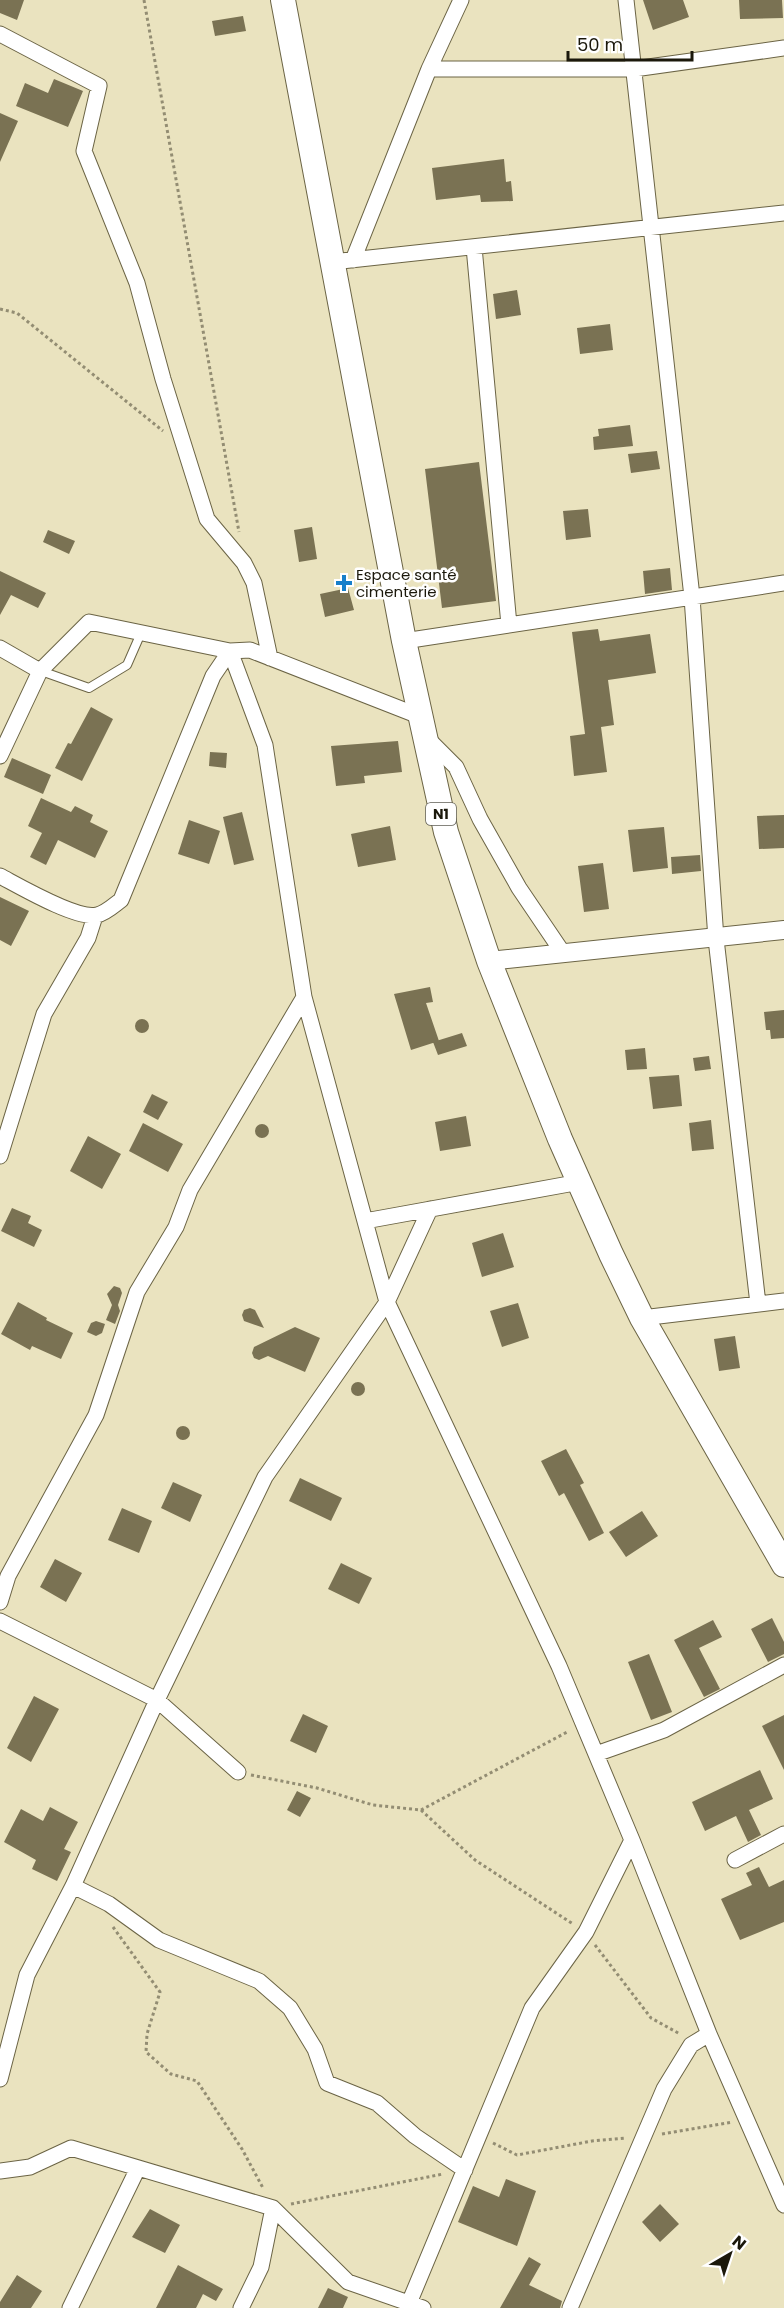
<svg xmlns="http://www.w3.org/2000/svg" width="784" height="2308" viewBox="0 0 784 2308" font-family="Poppins,sans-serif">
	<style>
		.building { fill: #7a7253 }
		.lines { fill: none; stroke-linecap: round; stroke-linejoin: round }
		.service-casing { stroke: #6b6445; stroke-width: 10 }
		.minor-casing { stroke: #6b6445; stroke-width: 17 }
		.tertiary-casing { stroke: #6b6445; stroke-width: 20 }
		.trunk-casing { stroke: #6b6445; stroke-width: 26 }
		.path { stroke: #938d73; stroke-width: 3; stroke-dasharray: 3 3; stroke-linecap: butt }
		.service { stroke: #fff; stroke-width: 8 }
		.minor { stroke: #fff; stroke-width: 15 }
		.tertiary { stroke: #fff; stroke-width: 18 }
		.trunk { stroke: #fff; stroke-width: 24 }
		.poi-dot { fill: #177fca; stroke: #fff; stroke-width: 2 }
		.labels { text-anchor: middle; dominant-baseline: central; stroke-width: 5; stroke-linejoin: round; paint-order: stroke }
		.shield { fill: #fff; stroke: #5f5d54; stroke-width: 1.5 }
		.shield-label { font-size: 14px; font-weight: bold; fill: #1b180b }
		.poi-label { font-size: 15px; fill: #1b180b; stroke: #fff; text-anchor: start }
	</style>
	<rect width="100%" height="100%" fill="#eae3bf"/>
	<path class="building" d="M0,0H24L17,20L0,13Z
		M643,0H683L689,17L653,30Z
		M739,0H782L783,18L740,19Z
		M243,16L246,31L215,36L212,21Z
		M54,79L83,91L68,127L16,106L25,83L48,93Z
		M0,113L18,121L0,162Z
		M504,159L506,182L511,181L513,201L481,202L480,195L436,200L432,168Z
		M517,290L521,315L496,319L493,294Z
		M610,324L613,350L580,354L577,328Z
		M630,425L633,446L594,450L593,437L599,436L598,429Z
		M657,451L660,469L631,473L628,454Z
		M479,462L496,601L442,608L425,469Z
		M588,509L591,537L566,540L563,511Z
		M312,527L317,559L299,562L294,530Z
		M48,530L75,541L69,554L43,542Z
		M670,568L672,590L645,594L643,571Z
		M0,571L46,593L38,608L11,595L0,615Z
		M348,588L354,610L325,617L320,594Z
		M598,629L600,641L650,634L656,673L608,680L614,725L601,727L607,772L574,776L570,736L585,734L572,632Z
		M91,707L113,719L82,781L55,768L68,743L71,744Z
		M398,741L402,772L364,776L365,783L336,786L331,746Z
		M210,752L227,753L226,768L209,766Z
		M12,758L51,775L43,794L4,777Z
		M41,798L71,812L75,806L93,815L90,822L108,831L95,858L58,840L46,865L30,857L42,833L28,826Z
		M242,812L254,860L234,865L223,817Z
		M784,815V848L759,849L757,816Z
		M189,820L220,831L209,864L178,854Z
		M390,826L396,860L358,867L351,834Z
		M664,827L668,868L633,872L628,830Z
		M700,855L701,871L672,874L671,857Z
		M603,863L609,909L584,912L578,866Z
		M0,897L29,911L11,946L0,940Z
		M430,987L433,1002L426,1003L439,1041L411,1050L394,994Z
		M784,1010V1038L771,1039L770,1030H766L764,1012Z
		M135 1026a7 7 0 1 1 14 0a7 7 0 1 1-14 0Z
		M462,1033L467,1046L438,1055L433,1042Z
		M645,1048L647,1069L627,1070L625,1050Z
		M709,1056L711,1069L695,1071L693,1058Z
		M679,1075L682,1106L653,1109L649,1077Z
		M152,1094L168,1102L158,1120L143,1112Z
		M466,1116L471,1146L440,1151L435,1122Z
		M711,1120L714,1149L692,1151L689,1123Z
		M143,1123L183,1144L168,1172L129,1151Z
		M255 1131a7 7 0 1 1 14 0a7 7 0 1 1-14 0Z
		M88,1136L121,1154L102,1189L70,1171Z
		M12,1208L31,1216L28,1223L42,1230L34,1247L1,1231Z
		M503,1233L514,1267L482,1277L472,1243Z
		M114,1286L120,1288L122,1293L118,1305L120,1311L115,1324L106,1320L112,1305L107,1294Z
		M18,1302L47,1318L46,1320L73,1333L61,1359L32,1346L30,1350L1,1334Z
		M518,1303L529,1338L502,1347L490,1311Z
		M250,1308L255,1310L264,1328L244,1321L242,1315L244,1310Z
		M96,1321L105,1324L102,1333L96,1336L87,1332L91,1323Z
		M295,1327L320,1338L305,1372L268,1356L259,1360L254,1358L252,1353L254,1347Z
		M735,1336L740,1368L719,1371L714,1339Z
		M351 1389a7 7 0 1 1 14 0a7 7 0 1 1-14 0Z
		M176 1433a7 7 0 1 1 14 0a7 7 0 1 1-14 0Z
		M566,1449L584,1483L580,1485L604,1533L589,1541L564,1493L559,1496L541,1461Z
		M300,1478L342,1498L331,1521L289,1501Z
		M173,1482L202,1495L190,1522L161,1508Z
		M122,1508L152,1521L139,1553L108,1540Z
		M642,1511L658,1536L626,1557L609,1532Z
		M55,1559L82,1573L66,1602L40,1587Z
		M341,1563L372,1578L359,1604L328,1589Z
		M772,1618L784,1642V1654L768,1662L751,1629Z
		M713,1620L722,1637L699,1648L720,1689L704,1697L674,1640Z
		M649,1654L672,1712L651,1720L628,1662Z
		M34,1696L59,1709L31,1762L7,1748Z
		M303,1714L328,1726L316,1753L290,1741Z
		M784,1715V1770L762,1726Z
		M760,1770L773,1799L749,1810L761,1835L748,1842L736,1816L705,1831L692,1802Z
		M297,1791L311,1798L300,1817L287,1810Z
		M50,1807L78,1822L64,1849L71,1852L57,1881L32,1869L36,1860L4,1842L21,1809L43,1821Z
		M759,1867L769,1887L784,1880V1922L740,1940L721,1899L752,1885L746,1873Z
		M506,2179L536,2191L517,2246L458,2222L473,2186L499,2197Z
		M660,2204L679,2224L660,2242L642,2222Z
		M150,2209L180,2225L165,2253L132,2237Z
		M529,2257L541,2264L529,2285L562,2301L560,2308H500Z
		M178,2265L223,2289L216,2301L203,2294L196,2308H156Z
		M17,2275L42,2291L31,2308H0V2302Z
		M328,2288L348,2297L343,2308H318Z"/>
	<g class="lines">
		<defs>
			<path id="service" d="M41,671L89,688L127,665L141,633"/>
			<path id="minor" d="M626,0L692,597L716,939L758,1304
				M0,34L99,86L84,151L137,283L163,379L207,519L244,563L254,583L270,658
				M429,69H634L784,48
				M474,247L509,625
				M353,260L429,69L461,0
				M332,262L784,213
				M404,641L784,583
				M0,648L40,671
				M426,737L456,767L480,819L519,888L563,953
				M0,756L40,671L89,622L230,651L265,745L304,997L387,1302L559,1666L632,1840L709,2034L784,2205
				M0,876C19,886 77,920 97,915C106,913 113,906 121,900L213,676L230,651L250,650L419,716
				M0,1156L44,1014L88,938L95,916
				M365,1221L580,1182
				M642,1318L784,1301
				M0,1602L8,1576L96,1415L137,1292L176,1227L190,1190L304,997
				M0,1621L157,1700L238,1772
				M596,1754L664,1730L784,1665
				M735,1860L784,1834
				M73,1886L109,1904L159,1940L259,1981L290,2008L315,2049L327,2083L377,2103L415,2136L465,2170
				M0,2079L27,1975L73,1886L157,1700L265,1477L387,1302L430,1209
				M0,2171L30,2167L71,2148L273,2208L348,2282L423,2308
				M70,2308L138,2168
				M241,2308L261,2267L273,2208
				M407,2308L532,2008L586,1932L632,1840
				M570,2308L664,2089L691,2045L709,2034"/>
			<path id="tertiary" d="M489,961L784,930"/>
			<path id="trunk" d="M283,0L404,641L446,832L489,961L560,1139L611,1254L642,1318L784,1565"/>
		</defs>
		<use href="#service" class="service-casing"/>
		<use href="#minor" class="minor-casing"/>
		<use href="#tertiary" class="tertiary-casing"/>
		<use href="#trunk" class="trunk-casing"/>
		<path class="path" d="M144,0L239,532
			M0,309L17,313L163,431
			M251,1775L317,1788L373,1805L421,1810L569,1731
			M421,1810L475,1860L573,1924
			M113,1927L160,1992L147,2034L146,2052L171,2074L197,2081L242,2149L263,2188
			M595,1945L651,2018L680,2034
			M662,2134L733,2122
			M493,2143L517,2155L592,2141L626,2138
			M291,2204L443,2174"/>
		<use href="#service" class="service"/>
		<use href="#minor" class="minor"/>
		<use href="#tertiary" class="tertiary"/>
		<use href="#trunk" class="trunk"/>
	</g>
	<path class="poi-dot" d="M341 574h6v6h6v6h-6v6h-6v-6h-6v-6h6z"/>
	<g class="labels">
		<rect class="shield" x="426" y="803" width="30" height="22" rx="4.5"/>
		<g class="shield-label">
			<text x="441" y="814">N1</text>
		</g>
		<g class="poi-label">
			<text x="356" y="574">Espace santé<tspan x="356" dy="17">cimenterie</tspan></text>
		</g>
	</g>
	<g transform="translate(730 2254) rotate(39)" stroke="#ffffff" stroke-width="4.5" paint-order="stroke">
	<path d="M0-4.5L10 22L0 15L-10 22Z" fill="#1b180b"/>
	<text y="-9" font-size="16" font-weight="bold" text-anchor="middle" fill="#1b180b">N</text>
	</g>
	<path d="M568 51v9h124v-9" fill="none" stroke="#1b180b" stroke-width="3"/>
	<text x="577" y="51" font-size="18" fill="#1b180b" stroke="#ffffff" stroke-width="4.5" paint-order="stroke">50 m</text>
</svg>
